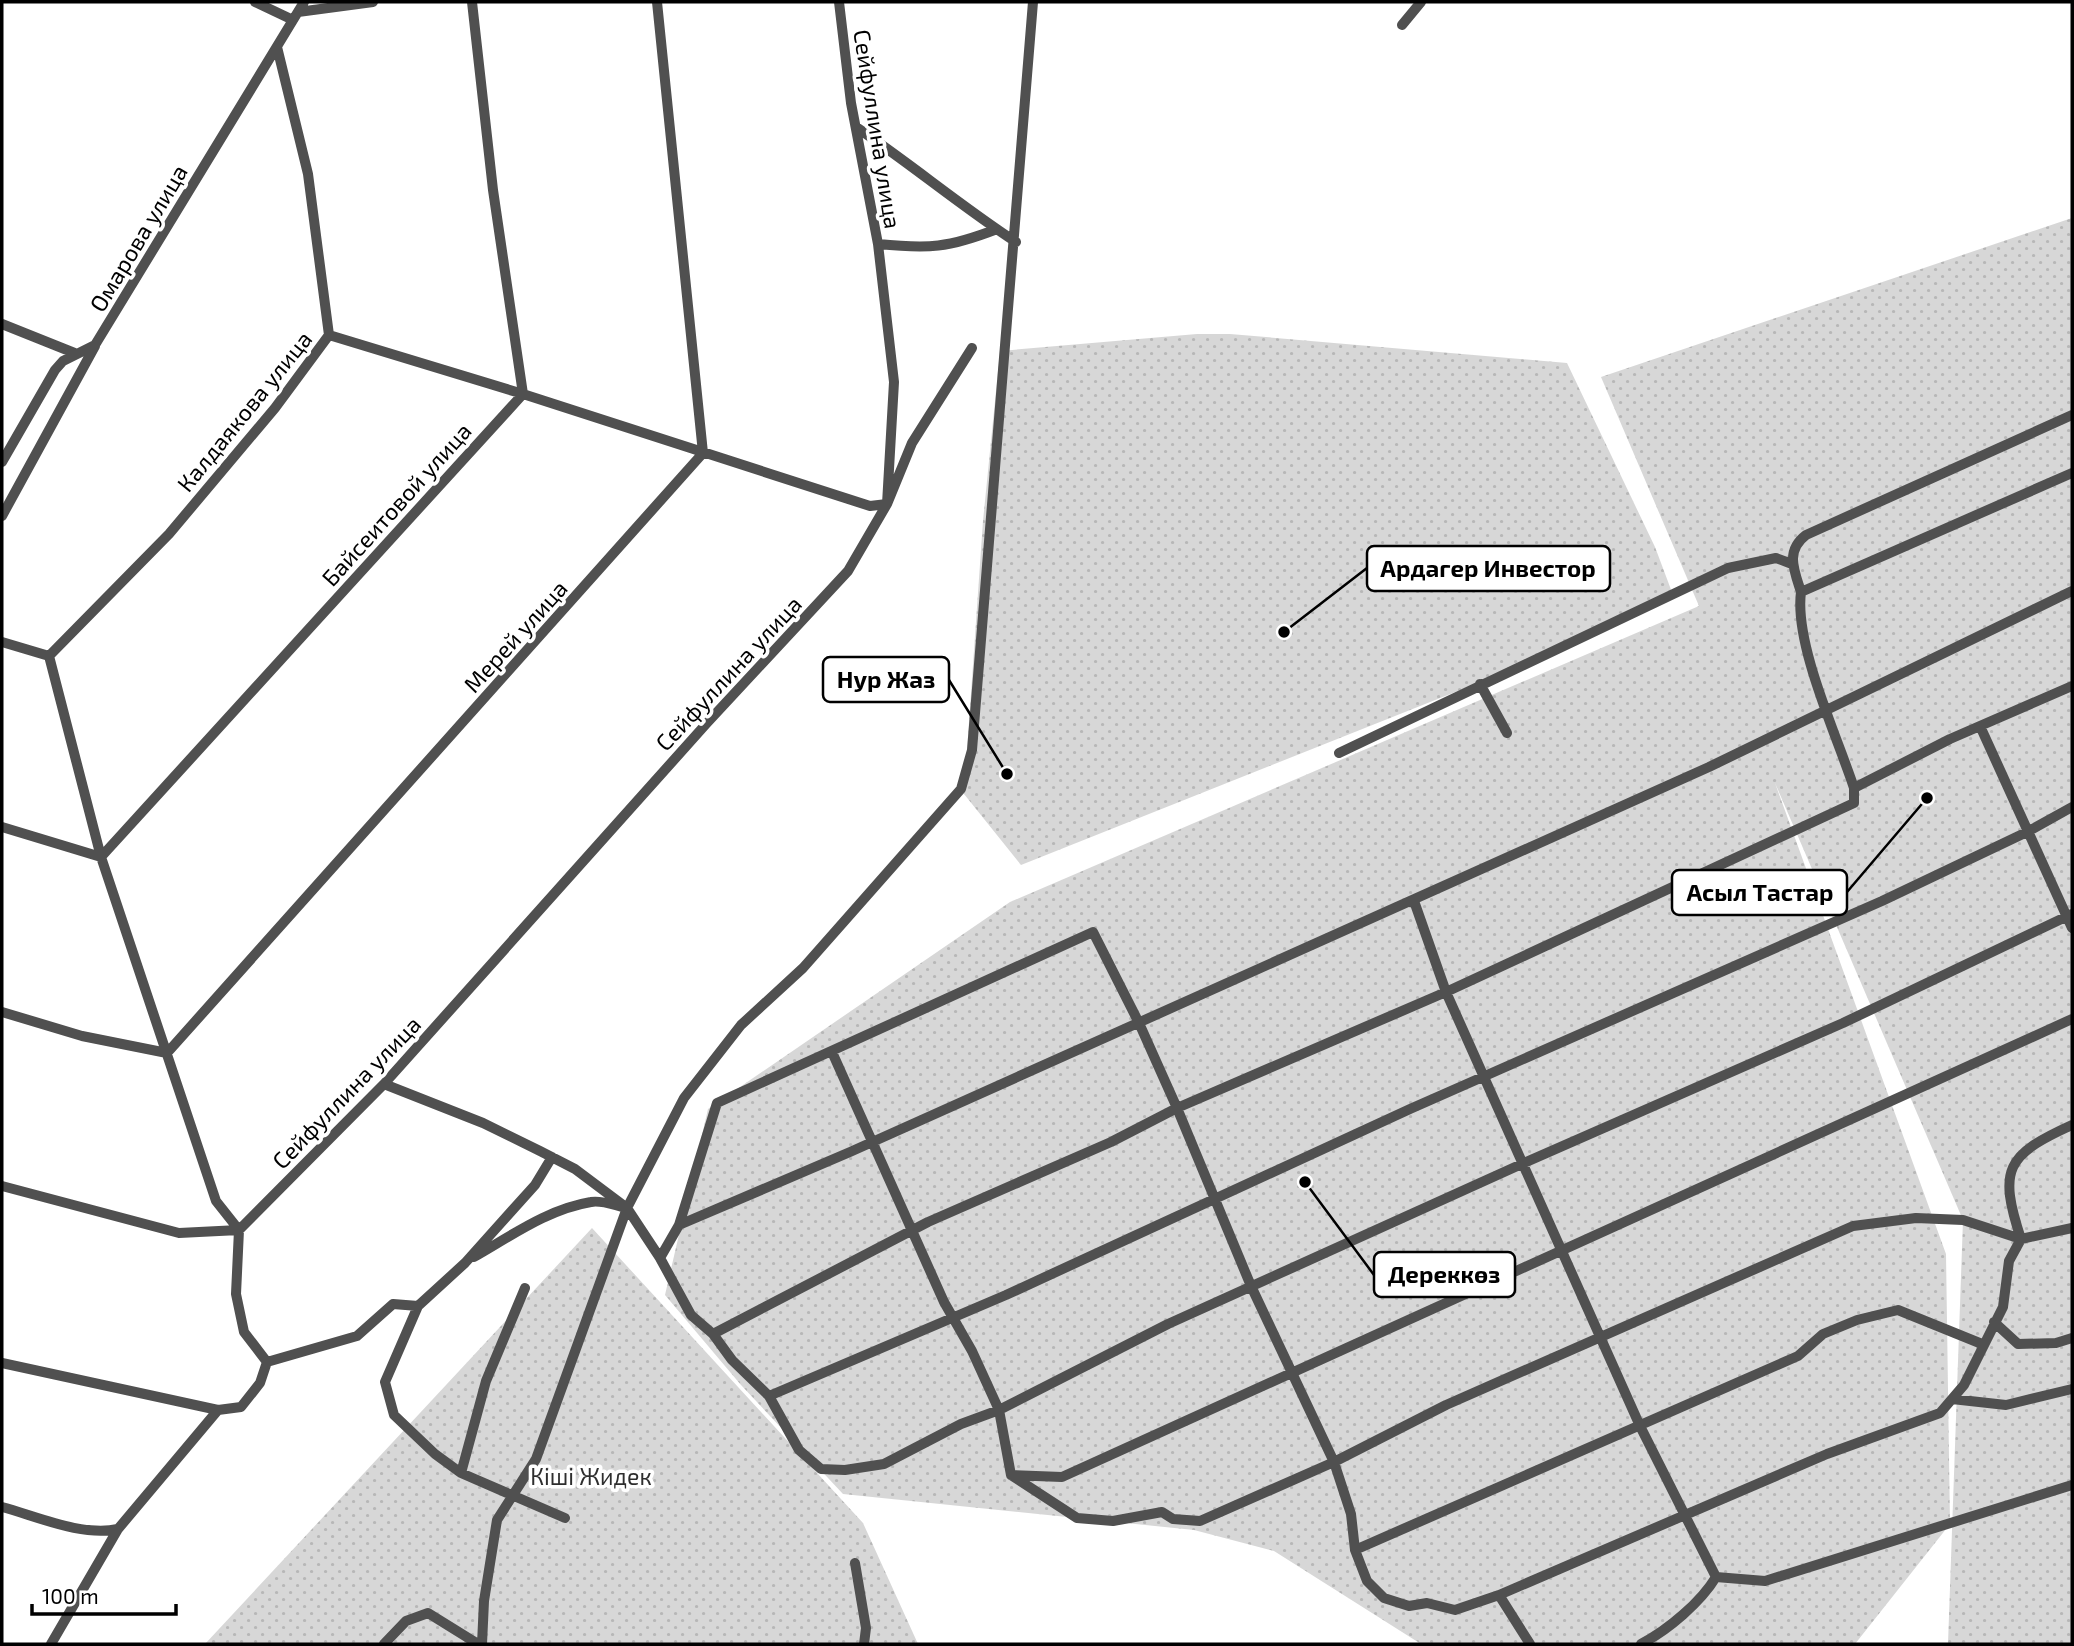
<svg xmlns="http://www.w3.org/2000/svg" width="2074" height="1646" viewBox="0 0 2074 1646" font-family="'Exo 2',sans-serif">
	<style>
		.grass { fill: url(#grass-dots) }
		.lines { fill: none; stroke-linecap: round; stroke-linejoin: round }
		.street { stroke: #505050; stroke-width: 10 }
		.labels { text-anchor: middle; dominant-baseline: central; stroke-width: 7; stroke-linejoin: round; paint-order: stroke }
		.street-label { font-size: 23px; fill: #000; stroke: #fff }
		.park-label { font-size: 23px; fill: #2e2e2e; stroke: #fff }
		.leader { fill: none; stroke: #000; stroke-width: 2.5 }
		.callout-dot { fill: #000; stroke: #fff; stroke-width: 2.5 }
		.callout { fill: #fff; stroke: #000; stroke-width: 2.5 }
		.callout-label { font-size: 24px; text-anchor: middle; font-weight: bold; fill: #000 }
	</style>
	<defs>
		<pattern id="grass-dots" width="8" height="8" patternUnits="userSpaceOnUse" patternTransform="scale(1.75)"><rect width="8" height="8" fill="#d7d7d7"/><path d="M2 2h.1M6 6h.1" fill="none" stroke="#b7b7b7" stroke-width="1.8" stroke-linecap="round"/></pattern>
	</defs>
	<rect width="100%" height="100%" fill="#fff"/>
	<path class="grass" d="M2072,218V1644H1948L1963,1220L1775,783L1946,1254L1950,1524L1855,1644H1421L1274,1551L1194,1530L843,1494L741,1385L665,1295L708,1109L1010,902L1699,606L1601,377Z
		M1197,334H1230L1567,363L1655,547L1673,595L1513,669L1021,865L964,794L983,521L1000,351Z
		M592,1228L863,1523L918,1644H205Z"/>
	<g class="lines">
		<path class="street" d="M255,2L293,20
			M298,12L373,2
			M1402,25L1421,2
			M856,127C911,164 961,206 1016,242
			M878,244C929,249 948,248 997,229
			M2,324L77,354
			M329,335L523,394L870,506L887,504L912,443L972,348
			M2,462L55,370L63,361L95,345L304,2
			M2,516L95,346
			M1801,592C1794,570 1785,551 1806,535L2072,415
			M2,642L49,656L169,534L275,408L329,335L308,174L277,47
			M1480,684L1507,733
			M1980,726L2072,928
			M1339,753L1728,568L1776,558L1792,564
			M1854,788L1950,739L2072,686
			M2,827L101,857L523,394L493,190L472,2
			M1414,901L1446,992L1177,1108L1251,1286L1334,1462L1446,1405L1853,1226L1916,1218L1963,1220L2021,1239L2009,1261L2003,1307L1964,1385L1940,1413L1827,1454L1499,1595
			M2,1012L82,1036L167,1053L703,453L657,2
			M832,1052L944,1302L972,1351L999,1410L1011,1475L1077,1518L1113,1521L1162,1512L1173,1519L1200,1521L1334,1462L1351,1514L1355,1550L1367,1581L1384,1598L1409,1606L1427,1603L1455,1610L1499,1595L1530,1644
			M384,1084L483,1123L540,1151L575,1169L627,1208L660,1258L691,1315L713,1334L732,1360L769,1396L799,1450L821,1469L845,1470L884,1464L961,1424L999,1410L1168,1324L1524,1163L1843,1023L2072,914
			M2072,1125C2006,1155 1998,1169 2021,1239L2072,1228
			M552,1157L535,1185L465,1263L418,1306L385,1382L394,1415L435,1454L461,1473L565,1518
			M2,1186L179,1233L239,1230L216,1201L101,857L49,656
			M679,1225L850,1152L1709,767L2072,591
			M474,1257C511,1236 548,1209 591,1202C601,1200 614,1205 623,1207
			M660,1258L679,1225L717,1103L1093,932L1139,1023L1177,1108L1111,1142L928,1222L713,1334
			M1994,1322L2018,1344L2056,1343L2072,1338
			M267,1362L244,1332L236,1294L239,1230L384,1084L706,724L848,571L887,504L894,382L878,244L851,103L839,2
			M2,1363L218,1410
			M769,1396L1006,1295L1410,1109L1882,901L2027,832L2072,807
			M1952,1399L2006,1405L2072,1389
			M461,1473L486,1381L525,1288
			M1011,1475L1062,1477L2072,1019
			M2,1507C36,1516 82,1537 118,1529
			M1355,1550L1798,1356L1823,1334L1857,1320L1898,1310L1982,1344
			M855,1563L866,1628L864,1644
			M1716,1577L1640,1426L1446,992L1854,803V788C1837,736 1794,644 1801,592L2072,473
			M1716,1577L1765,1581L2072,1485
			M51,1644L118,1529L218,1410L241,1407L260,1383L267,1362L357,1336L393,1304L418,1306
			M384,1644L406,1621L428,1613L478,1644
			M482,1644L484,1601L497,1520L536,1459L627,1208L684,1098L741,1025L803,968L961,789L972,750L1033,2
			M1641,1644C1668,1630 1701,1602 1716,1577"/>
	</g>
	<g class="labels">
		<g class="street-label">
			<text transform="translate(878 129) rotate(81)">Сейфуллина улица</text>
			<text transform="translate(138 238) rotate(-59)">Омарова улица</text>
			<text transform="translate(244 411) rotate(-51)">Калдаякова улица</text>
			<text transform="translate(396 504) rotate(-48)">Байсеитовой улица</text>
			<text transform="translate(515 636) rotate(-48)">Мерей улица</text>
			<text transform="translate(728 673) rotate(-47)">Сейфуллина улица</text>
			<text transform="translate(346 1092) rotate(-46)">Сейфуллина улица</text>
		</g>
		<g class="park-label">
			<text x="591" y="1476">Кіші Жидек</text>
		</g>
	</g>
	<path class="leader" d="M1284 632L1367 568M1007 774L949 680M1927 798L1847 892M1305 1182L1374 1275"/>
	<g class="callout-dot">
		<circle cx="1284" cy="632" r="7"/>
		<circle cx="1007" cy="774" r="7"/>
		<circle cx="1927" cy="798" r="7"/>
		<circle cx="1305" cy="1182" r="7"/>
	</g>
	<g class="callout">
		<rect x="1367" y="546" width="243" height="45" rx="7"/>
		<rect x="823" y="657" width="126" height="45" rx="7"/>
		<rect x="1672" y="870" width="175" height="45" rx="7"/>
		<rect x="1374" y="1252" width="141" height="45" rx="7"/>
	</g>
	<g class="callout-label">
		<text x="1488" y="577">Ардагер Инвестор</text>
		<text x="886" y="688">Нур Жаз</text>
		<text x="1760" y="901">Асыл Тастар</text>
		<text x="1444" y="1283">Дереккөз</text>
	</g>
	<rect width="2074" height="1646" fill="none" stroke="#000000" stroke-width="7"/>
	<path d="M32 1604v10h144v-10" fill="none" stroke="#000000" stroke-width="3.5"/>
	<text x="42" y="1604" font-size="21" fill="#000000" stroke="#ffffff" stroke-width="5" paint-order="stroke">100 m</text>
</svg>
